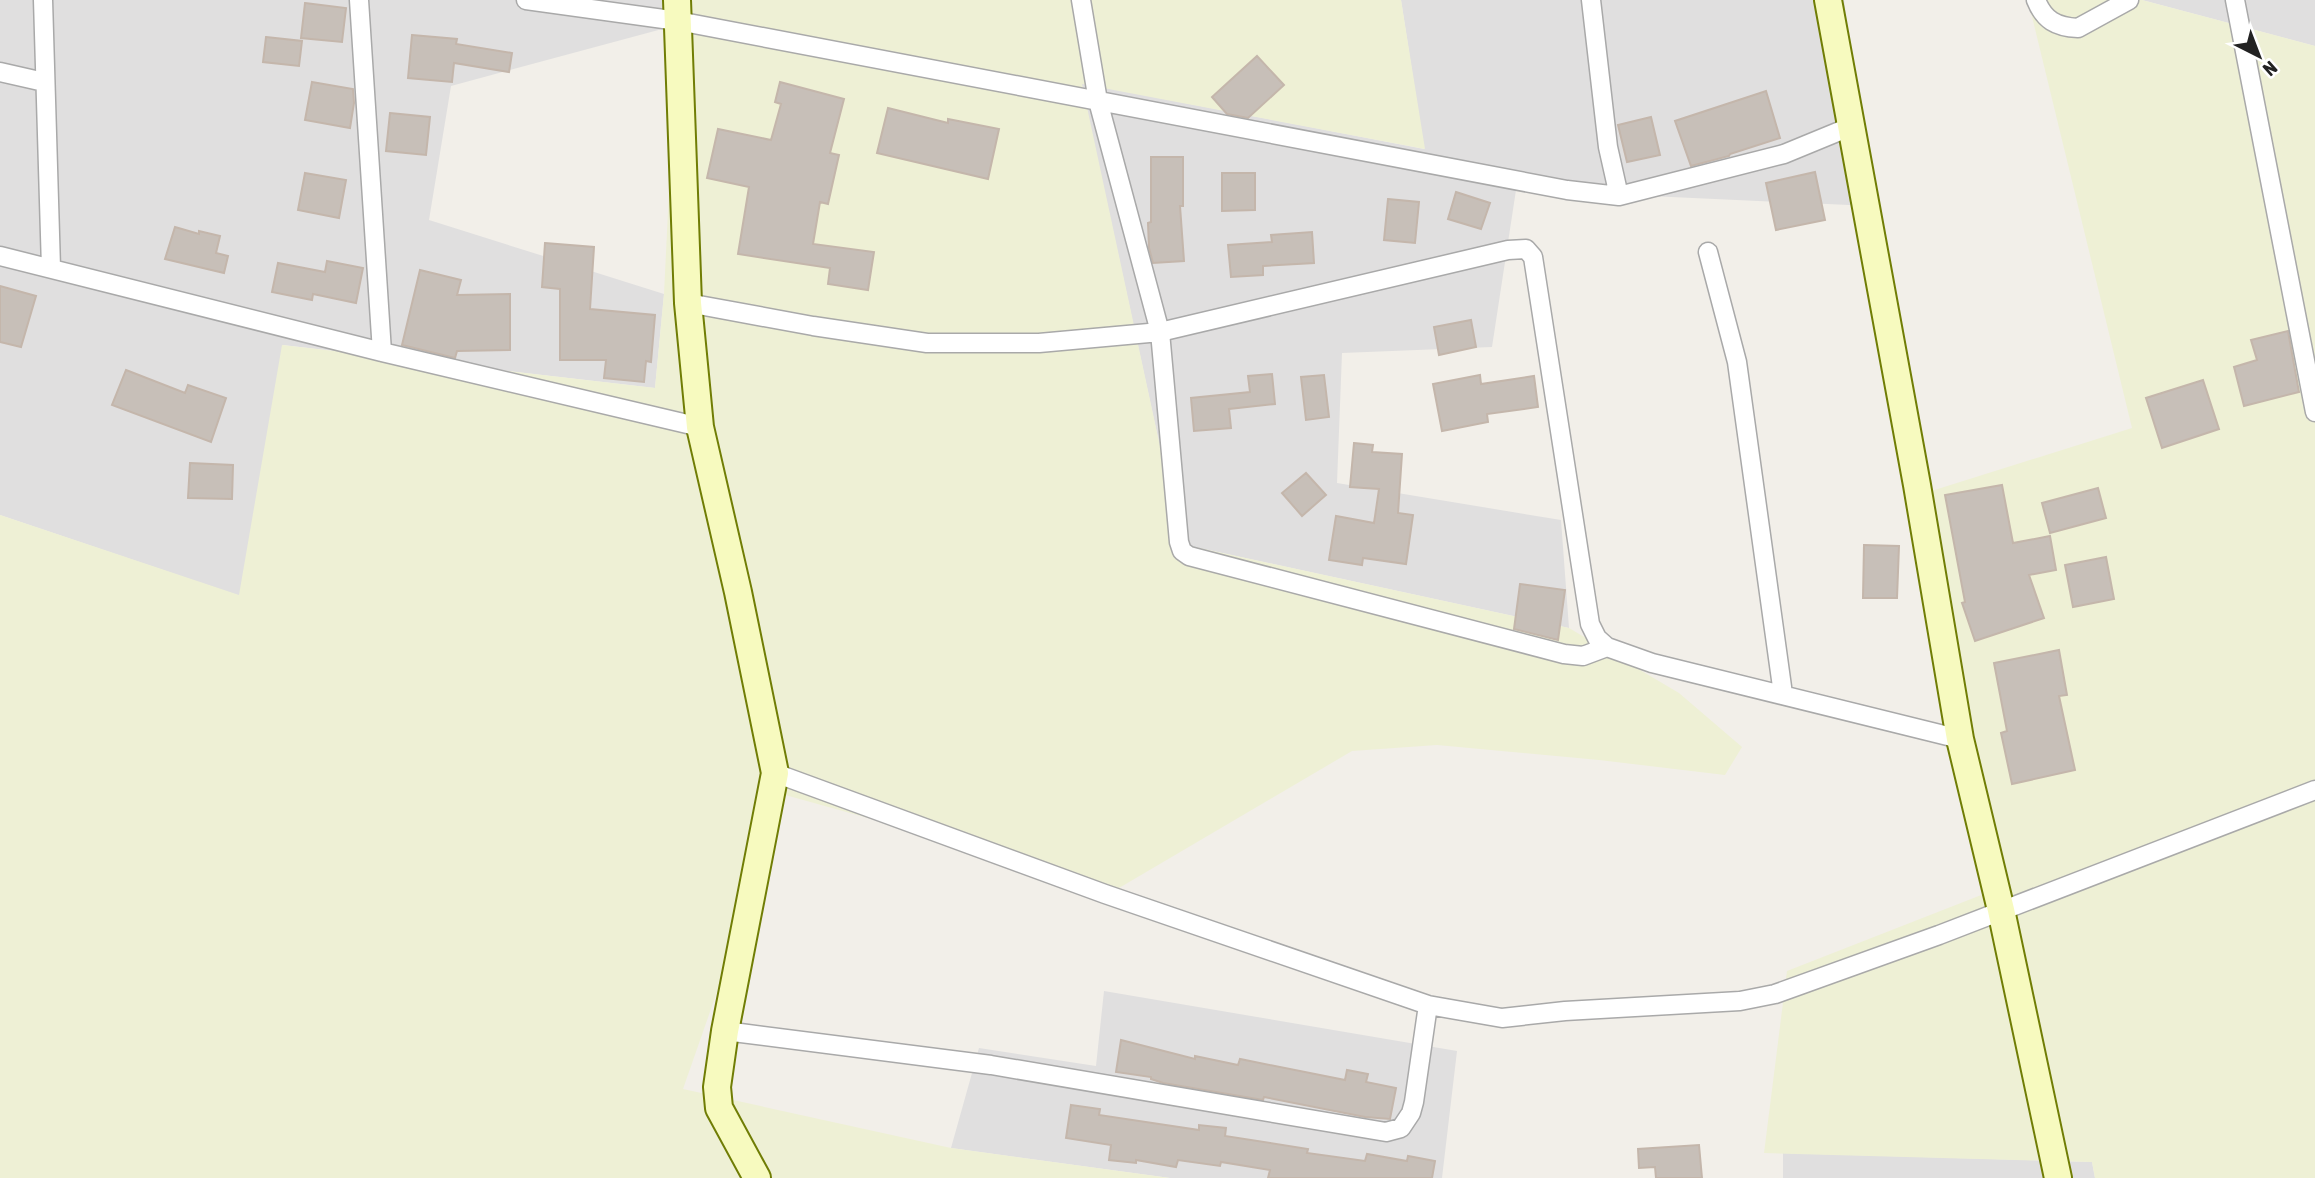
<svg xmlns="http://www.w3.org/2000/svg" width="2315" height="1178" viewBox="0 0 2315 1178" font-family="'Asap Condensed',sans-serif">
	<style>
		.residential { fill: #e0dfdf }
		.farmland { fill: #eef0d5 }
		.building { fill: #c7bfb8; stroke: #c4b6ab; stroke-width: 2 }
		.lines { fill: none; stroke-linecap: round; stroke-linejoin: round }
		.street-casing { stroke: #a9a9a9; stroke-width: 21 }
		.secondary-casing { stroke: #707d05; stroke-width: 30 }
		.street { stroke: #fff; stroke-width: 18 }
		.secondary { stroke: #f7fabf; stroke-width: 26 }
	</style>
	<rect width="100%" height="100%" fill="#f2efe9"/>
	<path class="residential" d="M0,0H676L677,25L451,86L429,220L664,294L655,388L283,345L240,596L0,515Z
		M1401,0H1844L1871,206L1516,190L1492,347L1342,353L1337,483L1561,520L1569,628L1181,544L1081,83L1424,149Z
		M2142,0H2315V46Z
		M1104,991L1457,1051L1442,1178H1170L951,1148L979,1048L1096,1066Z
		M1783,1153L2092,1162L2095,1178H1783Z"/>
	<path class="farmland" d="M676,0H1401L1425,149L1082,84L1181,544L1569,628L1679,693L1742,747L1725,775L1599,760L1437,745L1352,751L1119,888L778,793L719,986L683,1089L951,1148L1170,1178H0V515L239,595L282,345L655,388L664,294L677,25Z
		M2028,0H2142L2315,46V1178H2095L2092,1162L1764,1153L1787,971L1994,890L1925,493L2132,428Z"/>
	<path class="building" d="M305,3L346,8L342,42L301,38Z
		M412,35L457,39L456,44L512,53L509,72L454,63L452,82L408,78Z
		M266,37L302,41L299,66L263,62Z
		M1257,56L1284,85L1248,118L1227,114L1212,97Z
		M312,82L353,89L354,103L350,128L305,120Z
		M780,82L844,99L830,153L839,155L828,204L820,202L813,244L874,252L868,290L828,284L830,268L738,254L749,187L707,178L718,129L771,140L781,104L775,102Z
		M1766,91L1780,138L1730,154L1729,156L1691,166L1675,121Z
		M888,108L948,123V119L999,129L988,179L877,153Z
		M390,113L430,117L426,155L386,151Z
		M1651,117L1660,155L1627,162L1618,125Z
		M1151,157H1183V206H1180L1184,261L1153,263L1149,248L1148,223L1151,222Z
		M1815,172L1825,220L1776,230L1766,183Z
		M305,173L346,180L339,218L298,210Z
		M1222,173H1255V210L1222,211Z
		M1456,192L1490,203L1481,229L1448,219Z
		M1388,199L1419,202L1415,243L1384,240Z
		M175,227L199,234V231L220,236L216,253L228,256L224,273L165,259Z
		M1312,232L1314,263L1263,266V275L1231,277L1228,245L1272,242L1271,235Z
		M545,243L594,247L590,309L655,315L651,362L646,361L644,382L604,378L606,360H560V289L542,287Z
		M327,261L363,268L356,303L313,294L312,300L272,292L278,263L325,272Z
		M420,270L461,280L457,295L510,294V350L457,351L455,358L402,345Z
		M0,286L36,296L21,347L0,342Z
		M1471,320L1476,347L1439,355L1434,327Z
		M2288,331L2299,392L2244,406L2234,367L2257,360L2251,340Z
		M126,370L185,393L188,385L226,398L211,442L112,405Z
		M1272,374L1275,404L1229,409L1231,428L1194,431L1191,398L1250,392L1248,376Z
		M1324,375L1329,417L1306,420L1301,377Z
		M1480,375L1481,384L1534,376L1538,407L1487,414L1488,422L1442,431L1433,384Z
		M2203,380L2219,429L2162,448L2146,398Z
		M1354,443L1373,445L1372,452L1402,454L1398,513L1413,515L1406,564L1363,558L1362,565L1329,560L1336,516L1374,523L1379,489L1350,487Z
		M190,463L233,465L232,499L188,498Z
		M1306,473L1326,495L1302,516L1282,493Z
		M2002,485L2013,543L2050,536L2056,570L2029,575L2044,618L1975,641L1962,603L1965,602L1945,495Z
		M2098,488L2106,518L2050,533L2042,503Z
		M1864,545L1899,546L1897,598H1863Z
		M2106,557L2114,599L2073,607L2065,565Z
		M1520,584L1565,590L1558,640L1514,629Z
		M2059,650L2067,695L2059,696L2075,770L2012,784L2001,733L2007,731L1994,663Z
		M1121,1040L1195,1059V1056L1238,1065L1240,1059L1345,1080L1347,1070L1368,1074L1366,1082L1396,1088L1390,1119L1365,1117L1264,1097L1263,1100L1163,1083L1151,1079V1077L1116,1072Z
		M1071,1105L1100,1109L1099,1115L1199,1130V1125L1226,1128L1225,1136L1308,1149L1307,1153L1365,1161L1367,1154L1407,1161L1408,1156L1435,1161L1432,1178H1268L1270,1170L1221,1162L1220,1166L1178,1160L1176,1167L1136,1160V1163L1109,1160L1111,1145L1066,1138Z
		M1699,1145L1702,1178H1656L1655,1167L1639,1168L1638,1149Z"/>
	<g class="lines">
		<defs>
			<path id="street" d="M43,0L51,268
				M359,0L382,352
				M526,0L678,21L1567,190L1619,196L1784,154L1852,126
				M1081,0L1098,101L1160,332L1508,250L1526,249L1533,257L1590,624L1597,638L1607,647L1652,663L1960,739
				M1591,0L1608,147L1619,196
				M2036,0C2044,20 2056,27 2078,28L2129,0
				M2235,0L2315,412
				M0,72L44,82
				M1708,252L1737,362L1783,694
				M0,256L382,352L700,427
				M688,303L813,326L927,343H1039L1160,332L1179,542L1182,551L1189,556L1564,654L1583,656L1607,647
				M775,773L1105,894L1428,1005L1502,1018L1565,1011L1740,1001L1775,994L1939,935L2315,790
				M725,1031L991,1065L1386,1132L1401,1128L1411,1113L1414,1102L1428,1005"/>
			<path id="secondary" d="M677,0L688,303L700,427L738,592L775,773L725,1031L717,1087L719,1108L757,1178
				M1828,0L1917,485L1960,739L2001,910L2058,1178"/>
		</defs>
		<use href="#street" class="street-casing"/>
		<use href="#secondary" class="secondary-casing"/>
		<use href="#street" class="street"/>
		<use href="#secondary" class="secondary"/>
	</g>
	<g transform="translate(2259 56) rotate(138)" stroke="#ffffff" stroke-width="5" paint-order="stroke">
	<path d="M0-5L12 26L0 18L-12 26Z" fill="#222222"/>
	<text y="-10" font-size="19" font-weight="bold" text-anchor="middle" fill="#222222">N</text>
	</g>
</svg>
